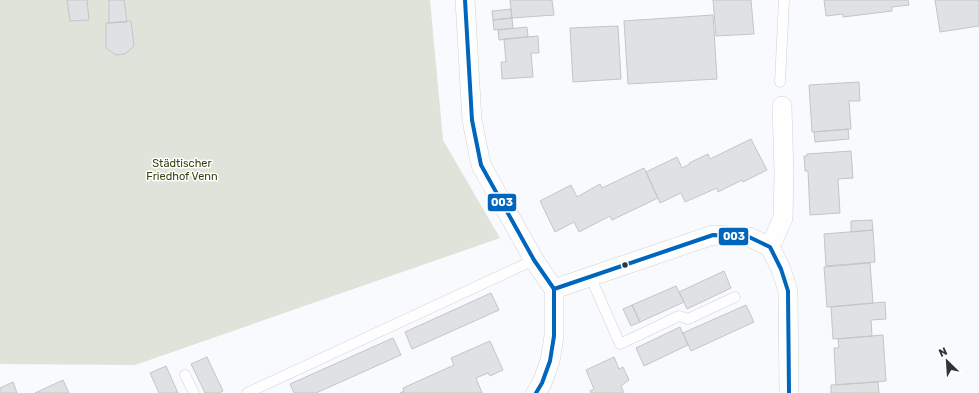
<svg xmlns="http://www.w3.org/2000/svg" width="979" height="393" viewBox="0 0 979 393" font-family="Rubik,sans-serif">
	<style>
		.green { fill: #dfe3d9 }
		.building { fill: #dfe1e4; stroke: #c3c5c7 }
		.lines { fill: none; stroke-linecap: round; stroke-linejoin: round }
		.service-casing { stroke: #d0d2d5; stroke-width: 11 }
		.minor-casing { stroke: #d0d2d5; stroke-width: 20 }
		.service { stroke: #fefeff; stroke-width: 10 }
		.minor { stroke: #fefeff; stroke-width: 19 }
		.bus-1-casing { stroke: #fff; stroke-width: 7 }
		.bus-1 { stroke: #0065bd; stroke-width: 4 }
		.bus-dot { fill: #323337; stroke: #fff; stroke-width: 1.5 }
		.labels { text-anchor: middle; dominant-baseline: central; stroke-width: 3; stroke-linejoin: round; paint-order: stroke }
		.park-label { font-size: 11px; fill: #374310; stroke: #fff }
		.line-badge { stroke: #fff; stroke-width: 1.5 }
		.badge-label { font-size: 11px; text-anchor: middle; font-weight: bold; fill: #fff }
	</style>
	<rect width="100%" height="100%" fill="#f8fafd"/>
	<path class="green" d="M0,0H430L443,140L500,238L135,365L0,364Z"/>
	<path class="building" d="M67,0H87L89,20L70,21Z
		M109,0H124L127,22L109,23Z
		M510,0H552L554,15L512,18Z
		M713,0H751L754,34L716,36Z
		M824,0H908L909,5L892,7V11L843,17V14L826,16Z
		M935,0H979V26L940,32Z
		M511,9L512,18L493,20L492,11Z
		M713,15L717,79L628,84L624,21Z
		M512,18L513,28L494,30L493,20Z
		M131,21L134,46L125,54L116,55L106,48V23Z
		M618,26L621,79L573,82L570,28Z
		M527,27L528,37L499,40L498,30Z
		M538,36L539,53H531L533,77L502,79L501,62H506L504,39Z
		M859,82L860,101H849L851,129L812,132L809,85Z
		M848,129L849,139L815,142L814,132Z
		M751,139L767,170L743,182L742,180L718,192L717,188L685,202L681,193L660,203L646,172L677,157L682,168L690,164L689,163L708,154L710,159Z
		M851,151L853,178L838,179L840,213L810,215L808,171H805L804,156H807V154Z
		M644,168L658,198L612,220L610,216L579,232L574,222L555,232L540,201L571,185L577,197L600,184L602,188Z
		M872,220L873,230L851,232V221Z
		M873,230L875,262L826,266L824,234Z
		M870,263L873,303L827,307L824,267Z
		M724,271L731,288L687,309L679,292Z
		M676,286L684,302L640,322L632,305Z
		M491,293L499,310L412,349L405,332Z
		M885,302L886,319L871,320L872,336L833,339L831,307Z
		M632,305L640,322L631,326L623,309Z
		M746,305L754,322L691,351L683,333Z
		M680,327L688,345L644,366L636,348Z
		M883,335L886,381L836,385L834,348H839L838,339Z
		M393,338L401,355L316,393H294L290,384Z
		M490,341L503,370L490,376L488,373L476,378L482,393H400L404,391L403,388L454,365L451,358Z
		M207,357L223,391L219,393H205L191,364Z
		M614,357L619,369L623,367L629,380L621,386L624,393H591L590,391L594,389L586,370Z
		M166,366L178,393H159L150,373Z
		M63,380L69,393H35Z
		M13,382L17,393H0V388Z
		M878,382L879,393H831V385Z"/>
	<g class="lines">
		<defs>
			<path id="service" d="M780,82L784,0
				M590,276L620,344L679,316L688,319L735,297
				M185,375L194,393
				M247,393L534,260"/>
			<path id="minor" d="M465,0L472,120L481,165L534,260L554,289V336L550,361L542,383L536,393
				M770,247L783,218L784,174L782,106
				M554,289L713,235L749,237L770,247L781,269L788,291L789,393"/>
		</defs>
		<use href="#service" class="service-casing"/>
		<use href="#minor" class="minor-casing"/>
		<use href="#service" class="service"/>
		<use href="#minor" class="minor"/>
		<defs>
			<path id="bus-1" d="M465,0L472,120L481,165L534,260L554,289V336L550,361L542,383L536,393
				M554,289L713,235L749,237L770,247L781,269L788,291L789,393"/>
		</defs>
		<use href="#bus-1" class="bus-1-casing"/>
		<use href="#bus-1" class="bus-1"/>
	</g>
	<circle class="bus-dot" cx="625" cy="265" r="3.5"/>
	<g class="labels">
		<g class="park-label">
			<text x="182" y="163">Städtischer<tspan x="182" dy="13">Friedhof Venn</tspan></text>
		</g>
	</g>
	<g class="line-badge">
		<rect x="487" y="193" width="30" height="19" rx="4" fill="#0065bd"/>
		<rect x="718" y="227" width="31" height="19" rx="4" fill="#0065bd"/>
	</g>
	<g class="badge-label">
		<text x="502" y="206">003</text>
		<text x="734" y="240">003</text>
	</g>
	<g transform="translate(947 361) rotate(335)" stroke="#ffffff" stroke-width="3" paint-order="stroke">
	<path d="M0-3L7 15L0 10L-7 15Z" fill="#323337"/>
	<text y="-6" font-size="11" font-weight="bold" text-anchor="middle" fill="#323337">N</text>
	</g>
</svg>
